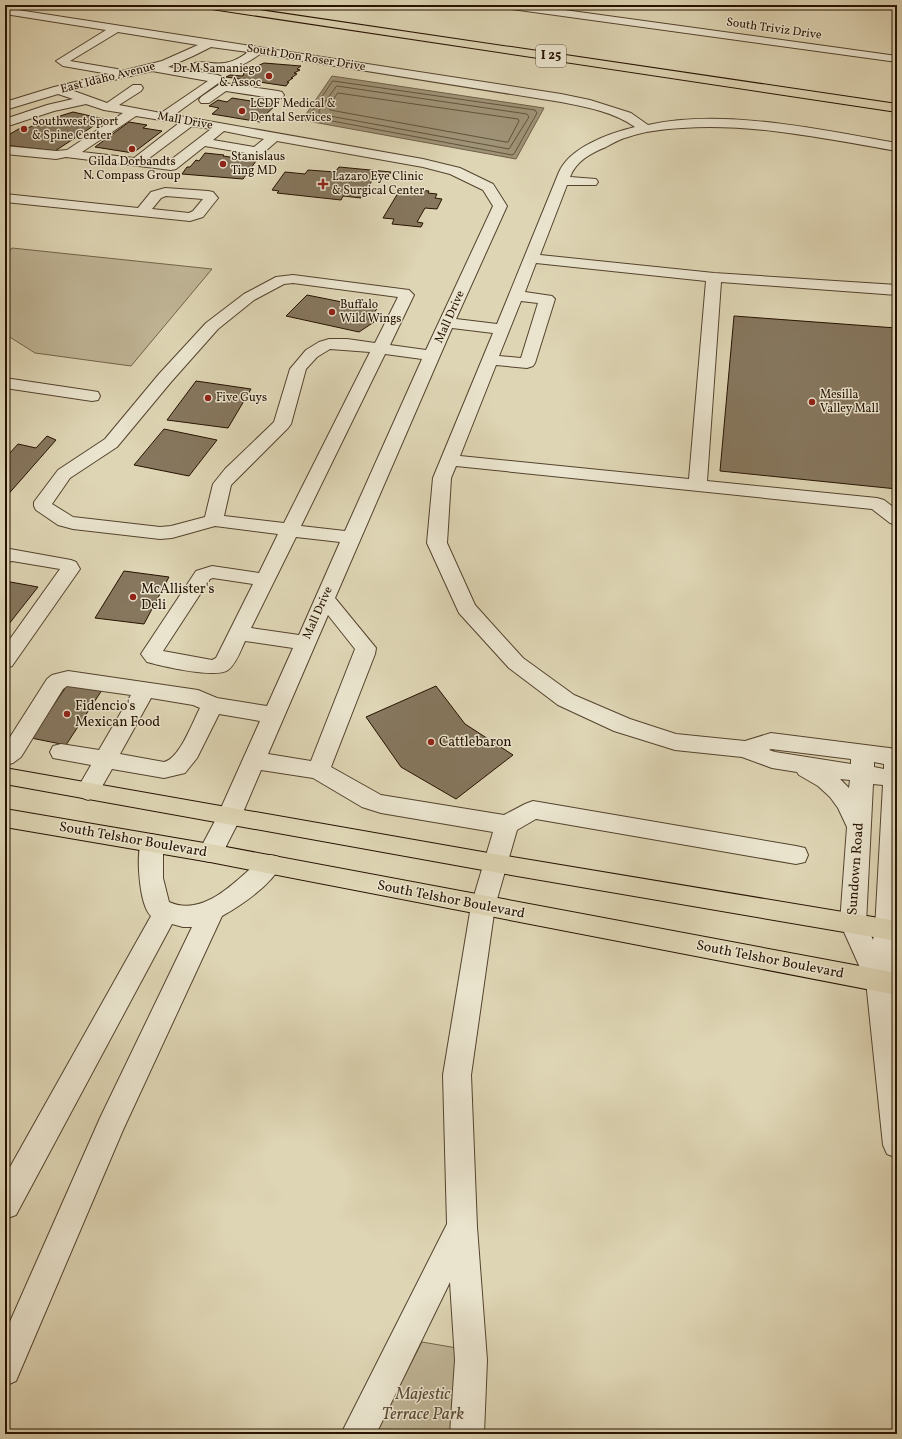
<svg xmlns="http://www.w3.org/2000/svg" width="902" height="1439" viewBox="0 0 902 1439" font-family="Vollkorn,serif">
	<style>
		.green { fill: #bfb495; stroke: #72634a }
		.water { fill: #9f9377; stroke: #6f5f47 }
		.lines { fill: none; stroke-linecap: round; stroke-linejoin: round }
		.shore { stroke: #62523c; stroke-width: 1 }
		.building { fill: #86775e; stroke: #261200 }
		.minor-casing { stroke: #54432d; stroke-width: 2 }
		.major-casing { stroke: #261200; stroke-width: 2 }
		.highway-casing { stroke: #261200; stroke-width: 2 }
		.path { stroke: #261200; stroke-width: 1.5; stroke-dasharray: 1.5 1; stroke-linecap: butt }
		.minor { fill: #eae4ce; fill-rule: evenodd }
		.major { fill: #ded5b4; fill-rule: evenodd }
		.highway { fill: #ded5b4; fill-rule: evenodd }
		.poi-dot { fill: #8f2418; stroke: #eae4ce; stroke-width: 1.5 }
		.labels { text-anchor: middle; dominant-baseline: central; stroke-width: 3; stroke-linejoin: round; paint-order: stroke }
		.far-street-label { font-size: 12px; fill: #261200; stroke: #eae4ce }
		.far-poi-label { font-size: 12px; fill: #261200; stroke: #eae4ce; text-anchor: start }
		.shield { fill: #eae4ce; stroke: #61513e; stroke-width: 1 }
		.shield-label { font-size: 13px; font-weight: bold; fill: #261200 }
		.poi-label { font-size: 14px; fill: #261200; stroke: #eae4ce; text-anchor: start }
		.street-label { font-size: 14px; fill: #261200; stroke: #eae4ce }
		.near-park-label { font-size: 17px; font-style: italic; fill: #5c4b34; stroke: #eae4ce }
	</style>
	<rect width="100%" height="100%" fill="#ded5b4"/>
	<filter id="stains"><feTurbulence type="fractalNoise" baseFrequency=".005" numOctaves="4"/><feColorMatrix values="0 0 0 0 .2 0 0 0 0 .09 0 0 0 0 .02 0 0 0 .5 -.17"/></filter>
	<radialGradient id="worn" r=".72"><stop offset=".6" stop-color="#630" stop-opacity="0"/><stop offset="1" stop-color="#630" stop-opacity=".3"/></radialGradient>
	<path class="green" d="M12,248L212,269L131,366L35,353L5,334V257Z
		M422,1342L457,1348L450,1434H377L380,1423Z"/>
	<path class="water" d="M332,76L544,108L516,159L302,120Z"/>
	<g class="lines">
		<path class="shore" d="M333,81L535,110L537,113L514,154L512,155L311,117L310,115Z
			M337,86L527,114L529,117L509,149L319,114V111Z
			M338,93L518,119L519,121L508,142H506L330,110L329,107Z"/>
	</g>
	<path class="building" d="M264,63L301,66L297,69L300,70L294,73L297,74L291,78H293L287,82H289L286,86L226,77L230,75L242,76L244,75L243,74L253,68Z
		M232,98L276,105L264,116H268L260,122L212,114L219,108L209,106L218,100L227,102Z
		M73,112L104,119L55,151L5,145V137L22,127L28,128L34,125L39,126L47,120Z
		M129,122L147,125L143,128L162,131L133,153L95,147Z
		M205,153L224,155L223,156L256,161L243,179L182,174L187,167H190L196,160L199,161Z
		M339,167L391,172L387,178L375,176L361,198L343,196L341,200L277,193L279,191L272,190L285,172L305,174L308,170L335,172Z
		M401,188L429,191L428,193L437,194L435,198L442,199L437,209L425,208L417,222L423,223L421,227L392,224L394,219L383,218Z
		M307,295L377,309L368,319L374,322L359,332L286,316Z
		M734,316L896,328L897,489L720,471Z
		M196,381L251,389L228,428L167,420Z
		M164,429L217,440L189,476L134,465Z
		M47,436L56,440L5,498V453L9,454L18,444L36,448Z
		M124,571L169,577L144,624L95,618Z
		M5,581L38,587L5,629Z
		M68,684L102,690L66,745L31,738Z
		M436,686L465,724L513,755L456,799L401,767L366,717Z"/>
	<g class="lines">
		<defs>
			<path id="minor" d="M500,5H528L897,56V62L505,8Z
				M5,8L561,94L590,100L631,113L648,125C725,108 820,130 897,143V151C826,139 754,123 682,128C664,129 645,131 628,137C620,139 613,143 606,147C591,153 576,161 570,177L596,179L598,182L596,185H567L540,255L714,273L897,285V295L721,282L707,481L877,498L884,500L897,510V525L890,523L872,509L456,466L451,478L447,543L475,605L523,658L574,695L630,719L676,734L745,741L771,733L897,749V951L892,981L897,1023V1158L887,1154L883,1145L866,981L840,923L847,827L838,808L830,797L818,786L799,775L797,772L772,768L742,757L675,750L614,731L558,705L509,668L459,613L427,543L433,478L493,333L452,328L335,598L376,648L375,654L331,767L381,795L504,815L525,804L533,801L796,846L805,848L808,855L805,862L796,864L536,819L517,830L495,906L471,1075L477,1227L487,1360L484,1434H450L455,1360L450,1282L376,1434H341L447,1224L443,1075L471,906L493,832L381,813L362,807L313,778L261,770L241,817L219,860L210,862L201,860L198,853L217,817L260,721L219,714L197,758L185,773L164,778L112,769L96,797L88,800L80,797L76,791L91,765L53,758L50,752L53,746L61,744L99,750L131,695L67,686L63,689L21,757L13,763L5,765V745L47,679L52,675L68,671L198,690L217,698L267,706L293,648L245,641C241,650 236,664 228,670C215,679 162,666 147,662L141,654L196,571L212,566L259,573L278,534L215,526L172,538L160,539L73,529L58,525L36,510L34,506V502L58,470L105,439L159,374L206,323L244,294L276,277L293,275L409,290L414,295L390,345L426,350L493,206L483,190L450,174L423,167L277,141L262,154L257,155L205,146L176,169L171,170L66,157L56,159L5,154V146L56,151L67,150L123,113L104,110L86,104L54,111L5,127V119L47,105L73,99L58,94L5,110V102L54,87L109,74L63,66L56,61L106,30L5,14ZM118,32L198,45L162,61L122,71L117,69L70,61ZM211,47L248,52C236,61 226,65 211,63C206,63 200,61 195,63L193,65L195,67C222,74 238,70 260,54L561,102C587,107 614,112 635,127C610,133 570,147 559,172L497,324L456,319L507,206L493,184L460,168L423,159L174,115L224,79L222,77L218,75L168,67L193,56ZM152,71L208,81L161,113L119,105L141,91L143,88L141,85H133L107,103L71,90ZM136,116L179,123L134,158L82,152ZM192,126L211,129L168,162L148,159ZM224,131L264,139L254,147L213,140ZM536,263L706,281L689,479L460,456L496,365L527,368L533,366L535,363L555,299L552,296L525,292ZM293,283L398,297L375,343L347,339H329L319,342L306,350L290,369L274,422L225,469L213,484L205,517L171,526L160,527L73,517L52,504L70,478L117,447L171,382L218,329L254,300L284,284ZM521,301L538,303L521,358L499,356ZM330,349L370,352L284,523L224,516L231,485L288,428L291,424L306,369L317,357ZM385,354L422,359L345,531L301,526ZM296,537L340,542L299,635L251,628ZM213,578L253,584L216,658L212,660L163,651L210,579ZM328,615L355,649L311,761L268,754ZM151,698L193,705L200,708C192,723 180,758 164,762L120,754ZM771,749L851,759V764L775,752L769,750ZM874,762L884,764V769L874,767ZM840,779L850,780L849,788ZM873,784L883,785L875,929L873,940L866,923Z
				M224,83L278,91L282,92L284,95L282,98L278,99L226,91L209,103H201L199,100L201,97L220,84Z
				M165,188L208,191L213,192L218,198L203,217L190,221L5,202V194L138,208L151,192ZM166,196L203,199L193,211L189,213L152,209L161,198Z
				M5,378L92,391L98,392L100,396L98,400L92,401L5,388Z
				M10,549L71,560L76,562L80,569L12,666L5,668V646L60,569L12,561L5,563V550Z
				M151,834L159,836L163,843V878L169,902C200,916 229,888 250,869C255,863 261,855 270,855C272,855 276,856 279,857L282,864C271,885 242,905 222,916L123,1130L16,1381L5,1386V1333L100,1118L192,927H183L172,924L16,1215L5,1219V1176L151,916C139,905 135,851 143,836Z"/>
			<path id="major" d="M5,768L494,854L897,921V941L494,872L5,784Z
				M5,809L210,844L897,973V995L210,862L5,827Z"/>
			<path id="highway" d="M200,5H226L897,104V112L205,8Z"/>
		</defs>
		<use href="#minor" class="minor-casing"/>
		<use href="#major" class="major-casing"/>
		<use href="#highway" class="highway-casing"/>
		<path class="path" d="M463,5L489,9"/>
		<use href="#minor" class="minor"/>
		<use href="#major" class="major"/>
		<use href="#highway" class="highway"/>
	</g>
	<g class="poi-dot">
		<circle cx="269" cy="76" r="4"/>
		<circle cx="242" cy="111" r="4"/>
		<circle cx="24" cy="129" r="4"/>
		<circle cx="132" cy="149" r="4"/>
		<circle cx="223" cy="164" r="4"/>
		<path d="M321 178h4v4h4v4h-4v4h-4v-4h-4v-4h4z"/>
		<circle cx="332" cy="312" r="4"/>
		<circle cx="208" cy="398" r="4"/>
		<circle cx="812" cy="402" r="4"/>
		<circle cx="133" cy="597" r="4"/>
		<circle cx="67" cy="714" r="4"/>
		<circle cx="431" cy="742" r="4"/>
	</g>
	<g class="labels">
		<g class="far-street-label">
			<text transform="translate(774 29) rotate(8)">South Triviz Drive</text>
			<text transform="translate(306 58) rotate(9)">South Don Roser Drive</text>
			<text transform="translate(108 78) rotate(-14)">East Idaho Avenue</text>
			<text transform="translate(185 121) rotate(10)">Mall Drive</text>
			<text transform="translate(450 317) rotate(-66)">Mall Drive</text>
			<text transform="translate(318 613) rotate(-66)">Mall Drive</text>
		</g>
		<g class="far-poi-label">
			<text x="261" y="69" text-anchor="end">Dr M Samaniego<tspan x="261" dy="14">&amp; Assoc</tspan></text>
			<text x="250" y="104">LCDF Medical &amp;<tspan x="250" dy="14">Dental Services</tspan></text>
			<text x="32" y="122">Southwest Sport<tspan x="32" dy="14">&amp; Spine Center</tspan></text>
			<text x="231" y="157">Stanislaus<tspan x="231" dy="14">Ting MD</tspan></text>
			<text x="132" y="162" text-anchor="middle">Gilda Dorbandts<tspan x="132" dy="14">N. Compass Group</tspan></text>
			<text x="332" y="177">Lazaro Eye Clinic<tspan x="332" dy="14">&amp; Surgical Center</tspan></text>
			<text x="340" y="305">Buffalo<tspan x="340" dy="14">Wild Wings</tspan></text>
			<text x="820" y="395">Mesilla<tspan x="820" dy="14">Valley Mall</tspan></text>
			<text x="216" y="398">Five Guys</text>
		</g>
		<rect class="shield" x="536" y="45" width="30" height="22" rx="3"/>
		<g class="shield-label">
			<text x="551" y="56">I 25</text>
		</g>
		<g class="poi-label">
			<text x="141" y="589">McAllister's<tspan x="141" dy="16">Deli</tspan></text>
			<text x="75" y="706">Fidencio's<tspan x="75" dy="16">Mexican Food</tspan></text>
			<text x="439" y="742">Cattlebaron</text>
		</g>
		<g class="street-label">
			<text transform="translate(133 840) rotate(10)">South Telshor Boulevard</text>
			<text transform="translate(856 869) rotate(-86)">Sundown Road</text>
			<text transform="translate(451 900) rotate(11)">South Telshor Boulevard</text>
			<text transform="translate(770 960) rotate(11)">South Telshor Boulevard</text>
		</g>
		<g class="near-park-label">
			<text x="423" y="1394">Majestic<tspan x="423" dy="20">Terrace Park</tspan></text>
		</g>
	</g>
	<rect width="902" height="1439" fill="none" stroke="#ded5b4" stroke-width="20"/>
	<rect x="6" y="6" width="890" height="1427" fill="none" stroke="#261200" stroke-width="2"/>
	<rect x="10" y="10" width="882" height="1419" fill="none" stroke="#261200"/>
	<rect width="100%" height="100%" filter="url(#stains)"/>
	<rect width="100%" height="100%" fill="url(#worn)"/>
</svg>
